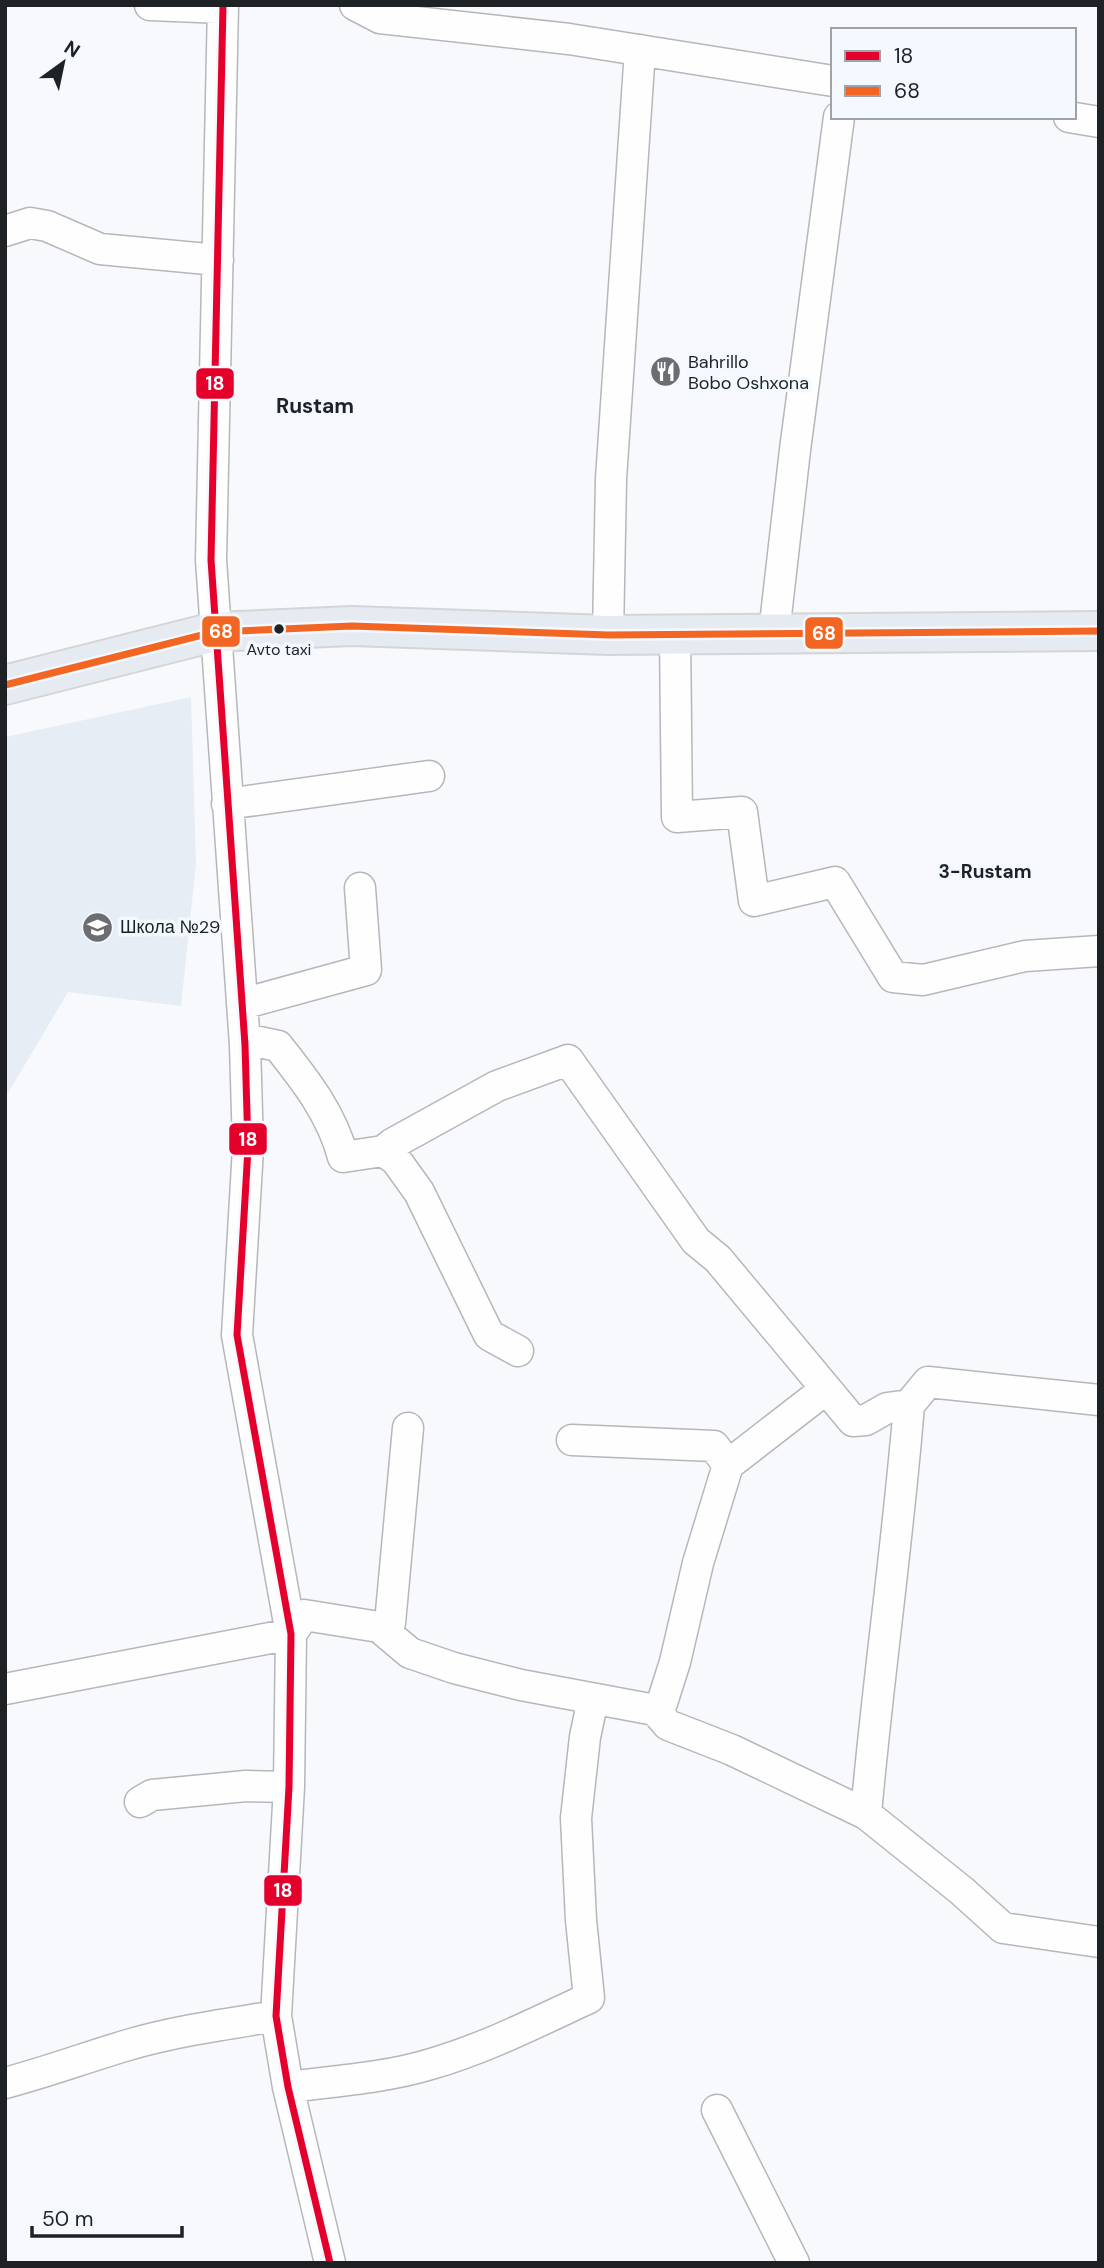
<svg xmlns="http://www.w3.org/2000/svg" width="1104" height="2268" viewBox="0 0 1104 2268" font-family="'DM Sans',sans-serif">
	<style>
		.built { fill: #e6edf4 }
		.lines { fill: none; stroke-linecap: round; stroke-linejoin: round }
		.minor-casing { stroke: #b5b7b9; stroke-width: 33 }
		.major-casing { stroke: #d3d5d7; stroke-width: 42 }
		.minor { stroke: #fefeff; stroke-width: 30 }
		.major { stroke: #e6ebf1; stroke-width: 38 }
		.bus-1-casing { stroke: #f4f9ff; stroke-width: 12 }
		.bus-2-casing { stroke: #f4f9ff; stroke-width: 12 }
		.bus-1 { stroke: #e4002b; stroke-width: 7 }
		.bus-2 { stroke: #f26522; stroke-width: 7 }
		.bus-dot { fill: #1f2224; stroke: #f4f9ff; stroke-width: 2.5 }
		.labels { text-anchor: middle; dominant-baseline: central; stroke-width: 7; stroke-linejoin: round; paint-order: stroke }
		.bus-label { font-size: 16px; fill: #1f2224; stroke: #f4f9ff }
		.poi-label { font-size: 18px; fill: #1f2224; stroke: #f4f9ff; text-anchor: start }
		.neighbourhood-label { font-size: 19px; font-weight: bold; fill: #1f2224; stroke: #f4f9ff }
		.quarter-label { font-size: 21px; font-weight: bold; fill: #1f2224; stroke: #f4f9ff }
		.line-badge { stroke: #f4f9ff; stroke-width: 2.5 }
		.badge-label { font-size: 19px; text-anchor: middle; font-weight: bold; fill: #fff }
	</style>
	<rect width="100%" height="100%" fill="#f7f9fc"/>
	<path class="built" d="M191,697L196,863L181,1006L68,992L5,1098V737Z"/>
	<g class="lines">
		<defs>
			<path id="minor" d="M150,5L223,8
				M223,5L211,560L245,1045L248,1148L237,1335L291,1634L289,1787L276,2016L288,2087L330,2263
				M355,5L380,18L569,39L833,81
				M1069,117L1099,122
				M5,231L30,223L47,226L100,249L218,260
				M774,633L795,450L839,117
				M675,634L677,817L742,812L754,901L835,882L893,977L923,980L1025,956L1099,951
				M608,635L611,479L640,50
				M227,804L429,776
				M242,1004L366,970L360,888
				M245,1039L278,1046C305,1080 332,1114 343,1157L383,1151L396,1160L419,1192L489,1335L518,1351
				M383,1151L392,1144L497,1086L568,1060L696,1241L718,1259L853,1421L866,1420L887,1408L909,1405C898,1542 878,1678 866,1814L732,1750L668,1725L655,1710
				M909,1405L928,1382L1099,1400
				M572,1440L714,1446L728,1465
				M379,1627L390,1623L408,1428
				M5,1689L291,1634L304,1615L379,1627L410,1653L454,1668L521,1685L655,1710L661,1706L675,1662L698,1563L728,1465L826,1389
				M140,1802L152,1795L246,1786L289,1787
				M866,1814L962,1891L1003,1928L1099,1942
				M5,2083C47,2072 87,2057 128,2045C176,2031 227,2024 276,2016
				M288,2087C335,2081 385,2078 431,2064C486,2048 537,2022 589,1998L581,1920L576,1818L585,1737L593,1699
				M717,2110L794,2263"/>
			<path id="major" d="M5,685L214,632L352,626L608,635L1099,631"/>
		</defs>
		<use href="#minor" class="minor-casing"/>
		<use href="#major" class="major-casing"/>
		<use href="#minor" class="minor"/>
		<use href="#major" class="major"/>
		<defs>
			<path id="bus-1" d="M223,5L211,560L245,1045L248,1148L237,1335L291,1634L289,1787L276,2016L288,2087L330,2263"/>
			<path id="bus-2" d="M5,685L214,632L352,626L608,635L1099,631"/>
		</defs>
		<use href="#bus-1" class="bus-1-casing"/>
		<use href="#bus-2" class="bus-2-casing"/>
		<use href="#bus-1" class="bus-1"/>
		<use href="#bus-2" class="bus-2"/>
	</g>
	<defs>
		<symbol id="restaurant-disc" viewBox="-11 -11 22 22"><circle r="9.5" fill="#6b6d70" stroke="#f4f9ff"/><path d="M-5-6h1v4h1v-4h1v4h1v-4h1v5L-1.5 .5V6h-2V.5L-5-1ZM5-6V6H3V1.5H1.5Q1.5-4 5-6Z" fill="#fff"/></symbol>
		<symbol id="school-disc" viewBox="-11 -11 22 22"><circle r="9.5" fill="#6b6d70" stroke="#f4f9ff"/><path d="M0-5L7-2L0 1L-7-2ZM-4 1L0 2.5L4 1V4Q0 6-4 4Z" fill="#fff"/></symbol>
	</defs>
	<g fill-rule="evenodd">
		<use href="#restaurant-disc" x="648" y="354" width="35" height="35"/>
		<use href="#school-disc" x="80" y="910" width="35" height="35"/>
	</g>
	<circle class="bus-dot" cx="279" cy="629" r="6"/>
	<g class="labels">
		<g class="bus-label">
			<text x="279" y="649">Avto taxi</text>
		</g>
		<g class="poi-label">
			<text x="688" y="362">Bahrillo<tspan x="688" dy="21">Bobo Oshxona</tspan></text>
			<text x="120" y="927">Школа №29</text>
		</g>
		<g class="neighbourhood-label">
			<text x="985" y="871">3-Rustam</text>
		</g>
		<g class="quarter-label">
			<text x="315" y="406">Rustam</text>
		</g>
	</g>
	<g class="line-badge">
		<rect x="195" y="367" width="40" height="33" rx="7" fill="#e4002b"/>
		<rect x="201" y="615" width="40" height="33" rx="7" fill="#f26522"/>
		<rect x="804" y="616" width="40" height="34" rx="7" fill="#f26522"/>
		<rect x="228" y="1122" width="40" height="34" rx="7" fill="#e4002b"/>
		<rect x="263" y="1874" width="40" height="33" rx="7" fill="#e4002b"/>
	</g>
	<g class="badge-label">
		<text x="215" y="390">18</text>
		<text x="221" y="638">68</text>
		<text x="824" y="640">68</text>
		<text x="248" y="1146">18</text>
		<text x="283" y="1897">18</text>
	</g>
	<rect width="1104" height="2268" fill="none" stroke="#1f2224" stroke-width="14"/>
	<rect x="831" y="28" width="245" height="91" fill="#f4f9ff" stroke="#9fa3a7" stroke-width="2"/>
	<rect x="845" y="51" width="35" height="10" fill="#e4002b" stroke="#9fa3a7" stroke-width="2"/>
	<text x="894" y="63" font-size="21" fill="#1f2224">18</text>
	<rect x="845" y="86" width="35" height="10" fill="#f26522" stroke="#9fa3a7" stroke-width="2"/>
	<text x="894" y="98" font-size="21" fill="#1f2224">68</text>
	<g transform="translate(63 63) rotate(33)" stroke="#f4f9ff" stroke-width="5" paint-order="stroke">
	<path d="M0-5L12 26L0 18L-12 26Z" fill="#1f2224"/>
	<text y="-10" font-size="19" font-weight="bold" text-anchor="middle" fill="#1f2224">N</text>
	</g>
	<path d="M32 2226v10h150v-10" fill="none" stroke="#1f2224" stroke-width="3.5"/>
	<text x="42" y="2226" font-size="21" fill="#1f2224" stroke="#f4f9ff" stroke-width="5" paint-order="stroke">50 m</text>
</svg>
